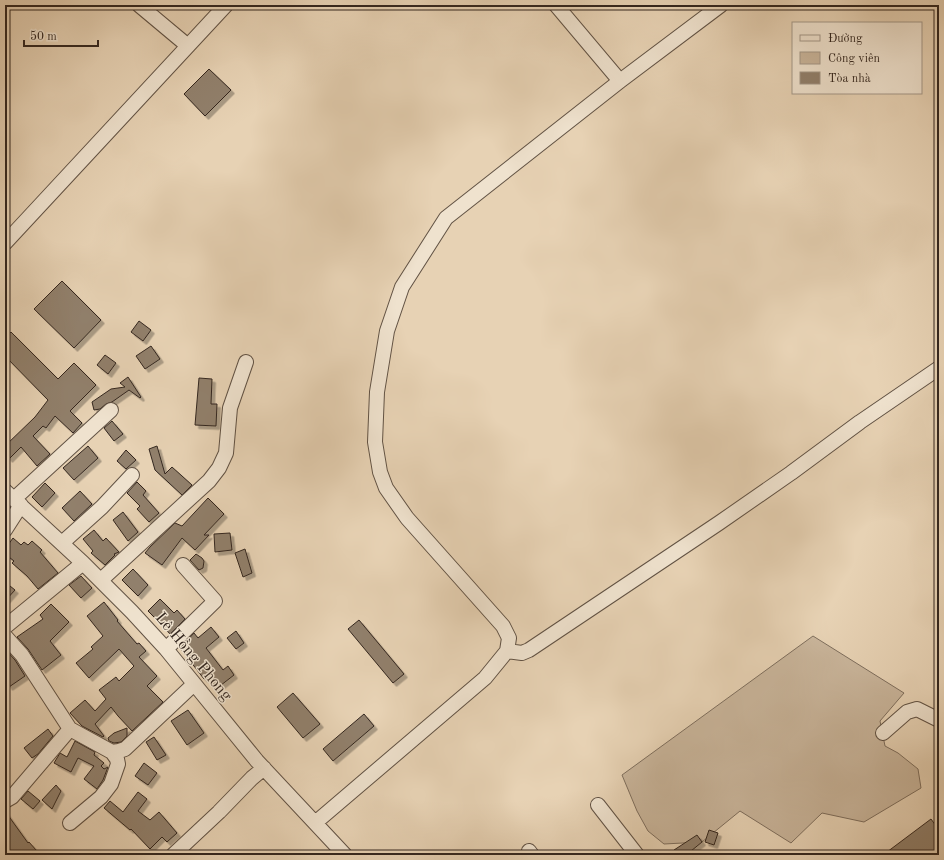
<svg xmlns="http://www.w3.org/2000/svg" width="944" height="860" viewBox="0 0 944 860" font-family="'Old Standard TT',serif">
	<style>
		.green { fill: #c9b59b; stroke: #7e6e5d }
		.building { fill: #91806c; stroke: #34271f; filter: url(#shadow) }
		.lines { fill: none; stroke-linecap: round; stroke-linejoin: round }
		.minor-casing { stroke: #615244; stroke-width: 16 }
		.minor { stroke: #efe2ce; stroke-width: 14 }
		.labels { text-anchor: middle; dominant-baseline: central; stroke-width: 3; stroke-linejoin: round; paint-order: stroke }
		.street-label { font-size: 16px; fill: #34271f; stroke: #efe2ce }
	</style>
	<defs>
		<filter id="shadow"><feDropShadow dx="3.5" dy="3.5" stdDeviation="0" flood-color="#0004"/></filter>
	</defs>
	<rect width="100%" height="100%" fill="#e7d2b4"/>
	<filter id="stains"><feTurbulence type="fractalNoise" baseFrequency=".005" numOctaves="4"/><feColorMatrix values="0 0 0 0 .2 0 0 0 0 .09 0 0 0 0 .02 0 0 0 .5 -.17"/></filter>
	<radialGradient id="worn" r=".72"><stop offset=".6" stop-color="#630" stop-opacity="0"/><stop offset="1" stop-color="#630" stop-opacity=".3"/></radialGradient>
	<path class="green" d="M813,636L904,693L880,721L885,746L898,753L918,769L921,788L864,822L822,813L791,843L740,811L702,842L664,844L648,831L637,811L622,775Z"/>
	<path class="building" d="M209,69L231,90L205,116L184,94Z
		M62,281L101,320L74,348L34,309Z
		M139,321L151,330L143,341L131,332Z
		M11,332L58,379L74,363L96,385L70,411L82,423L73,433L55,416L46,428L43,426L33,436L50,454L37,466L21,447L9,459L5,454V446L35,417L48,400L5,356V338Z
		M151,346L160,359L145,369L136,356Z
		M105,355L116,363L108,374L97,365Z
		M128,377L141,397L140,398L129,390L112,402L106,404L100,409L94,410L92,402L111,389L125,387L120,383Z
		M199,378L212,379L211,404H217L216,426L195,425Z
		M112,421L123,434L114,441L104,428Z
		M88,446L98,458L74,480L63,468Z
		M157,446L165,474L172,467L192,485L182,495L155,470L149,449Z
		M126,450L136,460L126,469L117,461Z
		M137,482L146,491L143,495L159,513L149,522L137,509L140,506L127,493Z
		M45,483L55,493L42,507L32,497Z
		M80,491L92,504L74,521L62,508Z
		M208,498L224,514L204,535H209L195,550L182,538L162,565L145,553L150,547L175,523L182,526Z
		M123,512L138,532L128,541L113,520Z
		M94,530L103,541L106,538L119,552L114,554L115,555L105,565L91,553L93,551L83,539Z
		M230,533L232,550L215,552L214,534Z
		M13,538L21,545L24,542L28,545L32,541L42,550L40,552L58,573L38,589L27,576L12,563L14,561L5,554V549Z
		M245,549L252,573L243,577L235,553Z
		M196,554L202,558L204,561L203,568L199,570L190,560Z
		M133,569L148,585L138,596L122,580Z
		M81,576L92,588L81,598L69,585Z
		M5,582L15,590L5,601Z
		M160,599L174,613L177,610L185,619L170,634L162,625L148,611Z
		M104,602L118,620L117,621L137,644L139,643L146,651L139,657L157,676L147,686L163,702L132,731L118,716L111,707L95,724L104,736L103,737L82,726L70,713L85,700L95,711L106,699L99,690L116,677L119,681L134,666L119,649L89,678L76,663L93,649L91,647L103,636L87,616Z
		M51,604L69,622L50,641L61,655L42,670L28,649L17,637L43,619L40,615Z
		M359,620L404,674L393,683L348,629Z
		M211,627L219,637L206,648L223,670L228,666L234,675L216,689L207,677L204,679L180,648L194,633L198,638Z
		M236,631L244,643L236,649L227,638Z
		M5,649L15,660L25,676L9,687L5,680Z
		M293,693L320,724L303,738L277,707Z
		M188,710L204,733L187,745L171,721Z
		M364,714L374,726L333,761L323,749Z
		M127,728V736L121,742L114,743L109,741L108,738L114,733Z
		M48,729L53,736L38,754L32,758L24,748Z
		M154,737L166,755L157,760L146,742Z
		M75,741L95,752L94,755L104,763L101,766L104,769L108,767L103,780L97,789L84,779L94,766L78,758L71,772L54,763L60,753L67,757Z
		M144,763L157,773L148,785L135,776Z
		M56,785L61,791L52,809L42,800Z
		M28,791L40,801L33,809L21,799Z
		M138,792L147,799L138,811L150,820L159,812L177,833L167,842L162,837L150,849L131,829L130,830L104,808L110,801L123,812Z
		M5,811L28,843L29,842L36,850L30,855H5Z
		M931,819L939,830V855H883Z
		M709,830L718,833L714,845L705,842Z
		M697,835L702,842L691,851L692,852L688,855H678L674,850Z"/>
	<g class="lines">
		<defs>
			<path id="minor" d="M139,5L188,46
				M556,5L620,81
				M5,243L226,5
				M5,491L83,563L132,612L166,649L257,761L345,855
				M14,499L111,410
				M5,530L21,505
				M62,543L102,507L132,475
				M101,580L209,481L219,468L226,453L230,408L246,362
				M5,627L83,563
				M5,636L22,655L70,729L112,752L119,751L125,749L194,684
				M166,649L215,601L183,565
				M507,651L522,653L529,650L719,523L791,473L860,422L939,368
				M883,733L907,712L917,709L939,720
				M5,801L12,797L70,729
				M598,805L637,855
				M70,823L101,797L111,784L118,764L117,759L112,752
				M315,823L485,678L507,651L509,638L503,626L407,518L386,488L380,472L375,442L377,392L387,331L402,287L446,218L620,81L721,5
				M529,851L532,855
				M173,855L219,812L252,778L264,768"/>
		</defs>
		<use href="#minor" class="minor-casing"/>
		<use href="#minor" class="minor"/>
	</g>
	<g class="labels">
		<g class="street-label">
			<text transform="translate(193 657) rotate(50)">Lê Hồng Phong</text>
		</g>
	</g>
	<rect width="944" height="860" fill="none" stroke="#e7d2b4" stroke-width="20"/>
	<rect x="6" y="6" width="932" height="848" fill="none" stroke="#34271f" stroke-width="2"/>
	<rect x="10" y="10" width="924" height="840" fill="none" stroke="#34271f"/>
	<rect x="792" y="22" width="130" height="72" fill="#efe2ce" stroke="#a49788"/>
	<rect x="800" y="35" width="20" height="6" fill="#efe2ce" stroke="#a49788"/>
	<text x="828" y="42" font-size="12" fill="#34271f">Đường</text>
	<rect x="800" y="52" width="20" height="12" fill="#c9b59b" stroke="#a49788"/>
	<text x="828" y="62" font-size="12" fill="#34271f">Công viên</text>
	<rect x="800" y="72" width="20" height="12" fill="#91806c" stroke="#a49788"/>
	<text x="828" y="82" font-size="12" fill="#34271f">Tòa nhà</text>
	<path d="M24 40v6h74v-6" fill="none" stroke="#34271f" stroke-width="2"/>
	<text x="30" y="40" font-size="12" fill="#34271f" stroke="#efe2ce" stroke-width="3" paint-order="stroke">50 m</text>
	<rect width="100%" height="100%" filter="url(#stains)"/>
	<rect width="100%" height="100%" fill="url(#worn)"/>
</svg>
